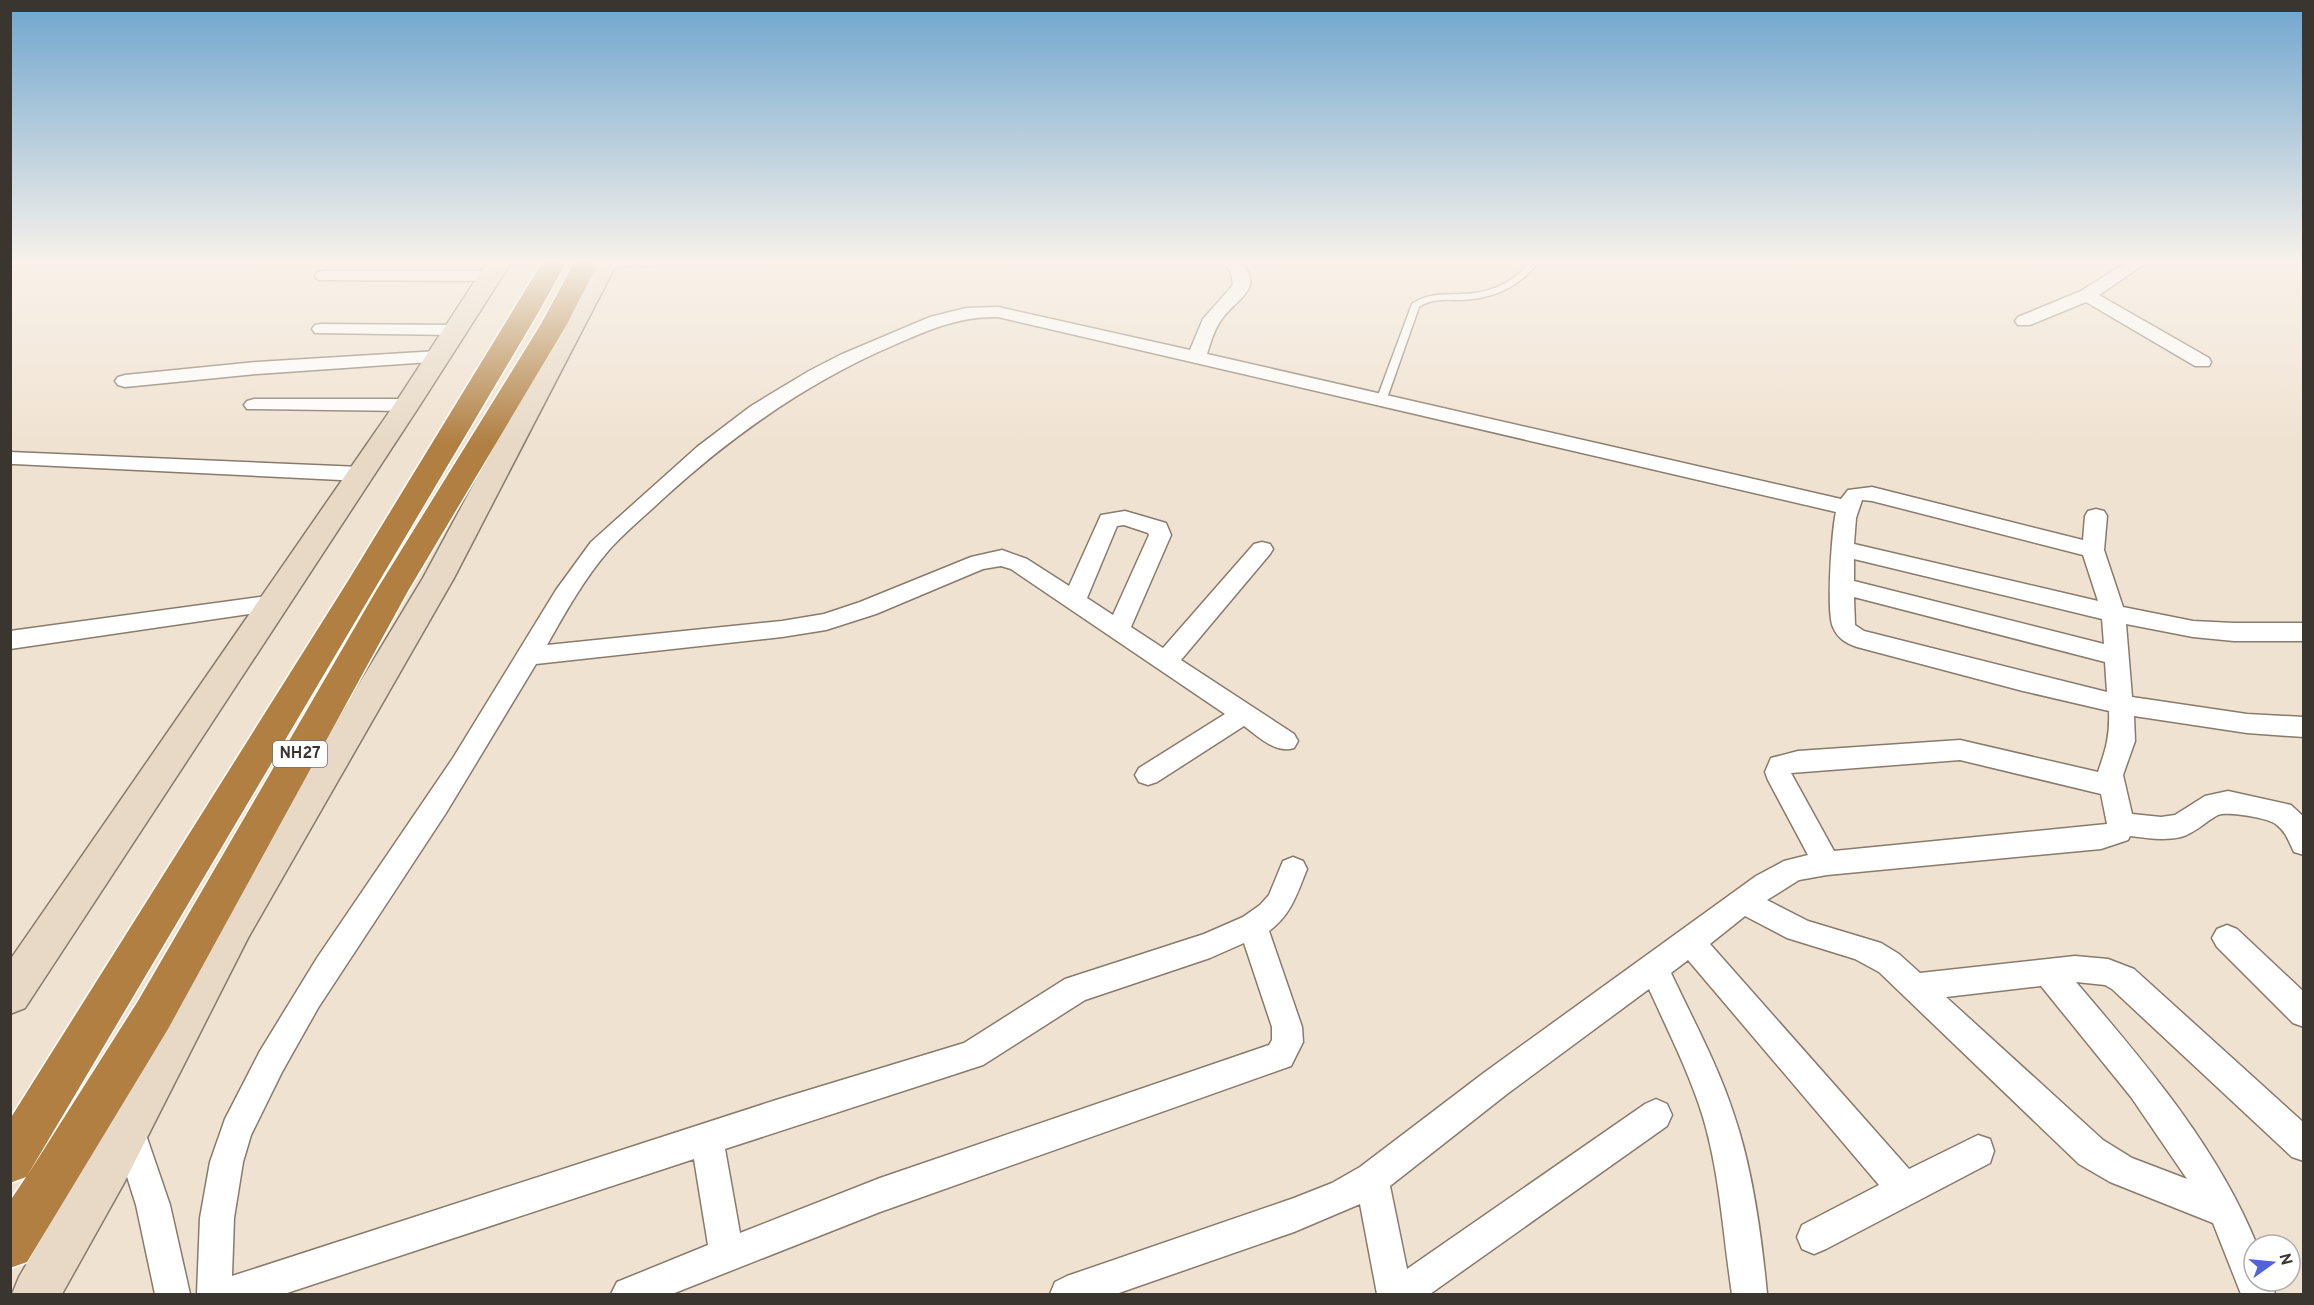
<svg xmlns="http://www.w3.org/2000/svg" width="2314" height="1305" viewBox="0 0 2314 1305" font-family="Overpass,sans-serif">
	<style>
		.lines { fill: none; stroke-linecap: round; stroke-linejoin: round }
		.lane-casing { stroke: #887b6c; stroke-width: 3 }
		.street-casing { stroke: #887b6c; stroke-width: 3 }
		.secondary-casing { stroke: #887b6c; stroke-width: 3 }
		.highway-casing { stroke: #fff; stroke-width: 3 }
		.lane { fill: #fff; fill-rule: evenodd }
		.street { fill: #fff; fill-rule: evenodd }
		.secondary { fill: #e7d9c6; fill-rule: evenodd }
		.highway { fill: #b07f41; fill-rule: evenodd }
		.labels { text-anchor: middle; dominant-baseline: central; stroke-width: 6; stroke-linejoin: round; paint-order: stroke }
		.shield { fill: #fff; stroke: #76726d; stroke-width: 1.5 }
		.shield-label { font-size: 16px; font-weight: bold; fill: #3b352f }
	</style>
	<rect width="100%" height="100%" fill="#f0e2d1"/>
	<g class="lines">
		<defs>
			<path id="lane" d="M1531,261H1539C1520,287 1493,299 1461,300C1446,300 1432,298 1419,307L1386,401L1381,404L1378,403L1376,401L1412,304C1427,293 1444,295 1461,294C1489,294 1513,283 1531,261Z"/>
			<path id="street" d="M10,261H20L17,265L11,266Z
				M598,261H655L652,265L646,266L606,267L600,266Z
				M1220,261H1239C1267,287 1237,298 1222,319C1214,329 1211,342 1207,354L1841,499L1848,490L1872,487L2083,540L2085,516L2088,511L2096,509L2104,511L2107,516L2104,550L2123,607L2193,621L2234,623H2304V641H2234L2193,637L2126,624L2132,697L2247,714L2304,717V737L2247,733L2134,716L2135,741L2123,775L2132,814L2161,817L2175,815L2205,796L2228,791L2291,805L2304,817V855L2294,852C2289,842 2286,832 2277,825C2269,818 2227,811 2218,815C2205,822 2195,833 2181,837C2164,841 2147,838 2130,836L2128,840L2101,849L1827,875L1799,880L1767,900L1808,921L1881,943L1899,954L1920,973L2075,956L2108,959L2134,969L2304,1123V1161L2292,1157L2112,989L2105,985L2076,982C2145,1063 2217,1146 2257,1245H2254V1281H2271L2275,1294H2241L2213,1223L2110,1182L2079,1164L1879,972L1855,959L1787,938L1745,916L1710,944L1909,1169L1978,1135L1990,1139L1994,1151L1990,1163L1826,1249L1814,1254L1802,1249L1797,1237L1802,1225L1879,1185L1688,960L1671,973C1693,1020 1718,1065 1734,1115C1752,1167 1762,1239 1767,1294H1732C1723,1235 1720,1174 1703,1117C1689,1072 1668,1031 1649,989L1507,1094L1390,1186L1407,1269L1645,1104L1656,1099L1667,1104L1672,1115L1667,1126L1430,1294H1377L1360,1204L1294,1232L1116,1294H1050L1055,1282L1067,1276L1294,1198L1332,1183L1360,1167L1485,1072L1756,876L1784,861L1808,855L1768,780L1765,772L1771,758L1798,751L1960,740L2098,772C2106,749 2110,736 2109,711L2023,691L1857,647C1846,643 1838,639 1833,627C1826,613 1832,529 1836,512L998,317C960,316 928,330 894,345C808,382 734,434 665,497C646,515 626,531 609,550C584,579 565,613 547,645L782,621L824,614L860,602L971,557L1002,550L1027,559L1069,586L1101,515L1125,511L1166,523L1171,535L1131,627L1163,648L1254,544L1262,542L1270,544L1273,549L1270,554L1181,660L1294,734L1298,741L1294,748C1276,754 1259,737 1244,726L1157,782L1148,785L1139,782L1135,775L1139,768L1225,714L1011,569L1001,566L983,569L876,614L826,630L782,637L536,664L446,813L318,1008L282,1072L251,1135L243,1162L234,1218L232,1276L776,1100L964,1043L1065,979L1204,934L1243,917L1260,905L1269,895L1283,861L1293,857L1303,861L1307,869C1297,894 1291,915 1269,931L1302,1027L1303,1042L1291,1066L880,1212L672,1294H611L617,1282L708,1245L694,1159L284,1294H197L200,1218L210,1162L225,1119L260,1051L317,958L453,758L556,590L591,542L697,447L751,406L809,371L840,355L930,317L966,308L998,307L1190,350L1203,319L1233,285L1231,272ZM1862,500L1872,501L2083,555L2098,601L1854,544L1856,518ZM1124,525L1148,533L1149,535L1113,615L1087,598L1117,526ZM1854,559L2102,619L2104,644L1854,581ZM1854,597L2105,662L2107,692L1864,631L1855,625ZM1960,760L2101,794L2107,824L1834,851L1791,773ZM1244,943L1272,1027V1040L1269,1045L880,1178L740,1233L725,1149L983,1065L1085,1000L1210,958ZM2041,986L2131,1097L2187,1179L2132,1158L2103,1140L1946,997Z
				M2128,261H2149L2099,295L2209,358L2211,362L2209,366H2195L2086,302L2030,325H2018L2015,321L2018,317L2081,291Z
				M324,271H490L496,272L499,276L496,280L490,281L318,280L315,276L318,272Z
				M321,324L455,325L461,326L464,330L461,334L455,335L315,333L312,329L315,325Z
				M438,351L445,353L447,357L445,361L257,374L125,387L118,385L115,381L118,377L125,375L257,362Z
				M254,399H407L414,401L417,405L414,409L407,411L247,409L244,405L247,401Z
				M10,452L361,467L368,469L371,474L368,479L361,481L14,464H10Z
				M275,595L283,597L287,603L283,609L10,649V631Z
				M2227,925L2237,929L2304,992V1027L2293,1023L2217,947L2212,938L2217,929Z
				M128,1113L139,1118L144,1129L170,1205L190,1294H155L136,1205L112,1129L117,1118Z"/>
			<path id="secondary" d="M488,261H512L420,405L25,1008L10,1014V960L394,405Z
				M594,261H618L454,578L248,938L124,1183L62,1294H12L19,1277L92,1151L220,914L423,578Z"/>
			<path id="highway" d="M543,261H567L538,313L27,1176L138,1001L376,591L541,324L575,261H599L567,324L408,591L168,1029L27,1262L10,1268V1201L26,1177L10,1183V1119L348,581Z"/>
		</defs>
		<use href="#lane" class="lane-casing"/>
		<use href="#street" class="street-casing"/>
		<use href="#secondary" class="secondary-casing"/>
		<use href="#highway" class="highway-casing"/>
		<use href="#lane" class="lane"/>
		<use href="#street" class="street"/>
		<use href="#secondary" class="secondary"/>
		<use href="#highway" class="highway"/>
	</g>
	<linearGradient id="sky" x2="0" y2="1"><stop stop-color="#6ea5ce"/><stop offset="0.59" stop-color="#f8f2ea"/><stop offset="1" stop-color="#f8f2ea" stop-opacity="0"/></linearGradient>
	<rect width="2314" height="444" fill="url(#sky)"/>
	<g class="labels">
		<rect class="shield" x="273" y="741" width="54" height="26" rx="4.5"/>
		<g class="shield-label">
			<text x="300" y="754">NH27</text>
		</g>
	</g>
	<rect width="2314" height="1305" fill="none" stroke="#3b352f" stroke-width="24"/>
	<g transform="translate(2272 1263) rotate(75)"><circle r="28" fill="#ffffff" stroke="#b1aeac" stroke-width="1.5"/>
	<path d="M0-4.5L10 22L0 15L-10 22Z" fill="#5262d8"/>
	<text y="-9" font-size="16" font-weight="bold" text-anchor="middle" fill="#3b352f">N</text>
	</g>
</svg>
